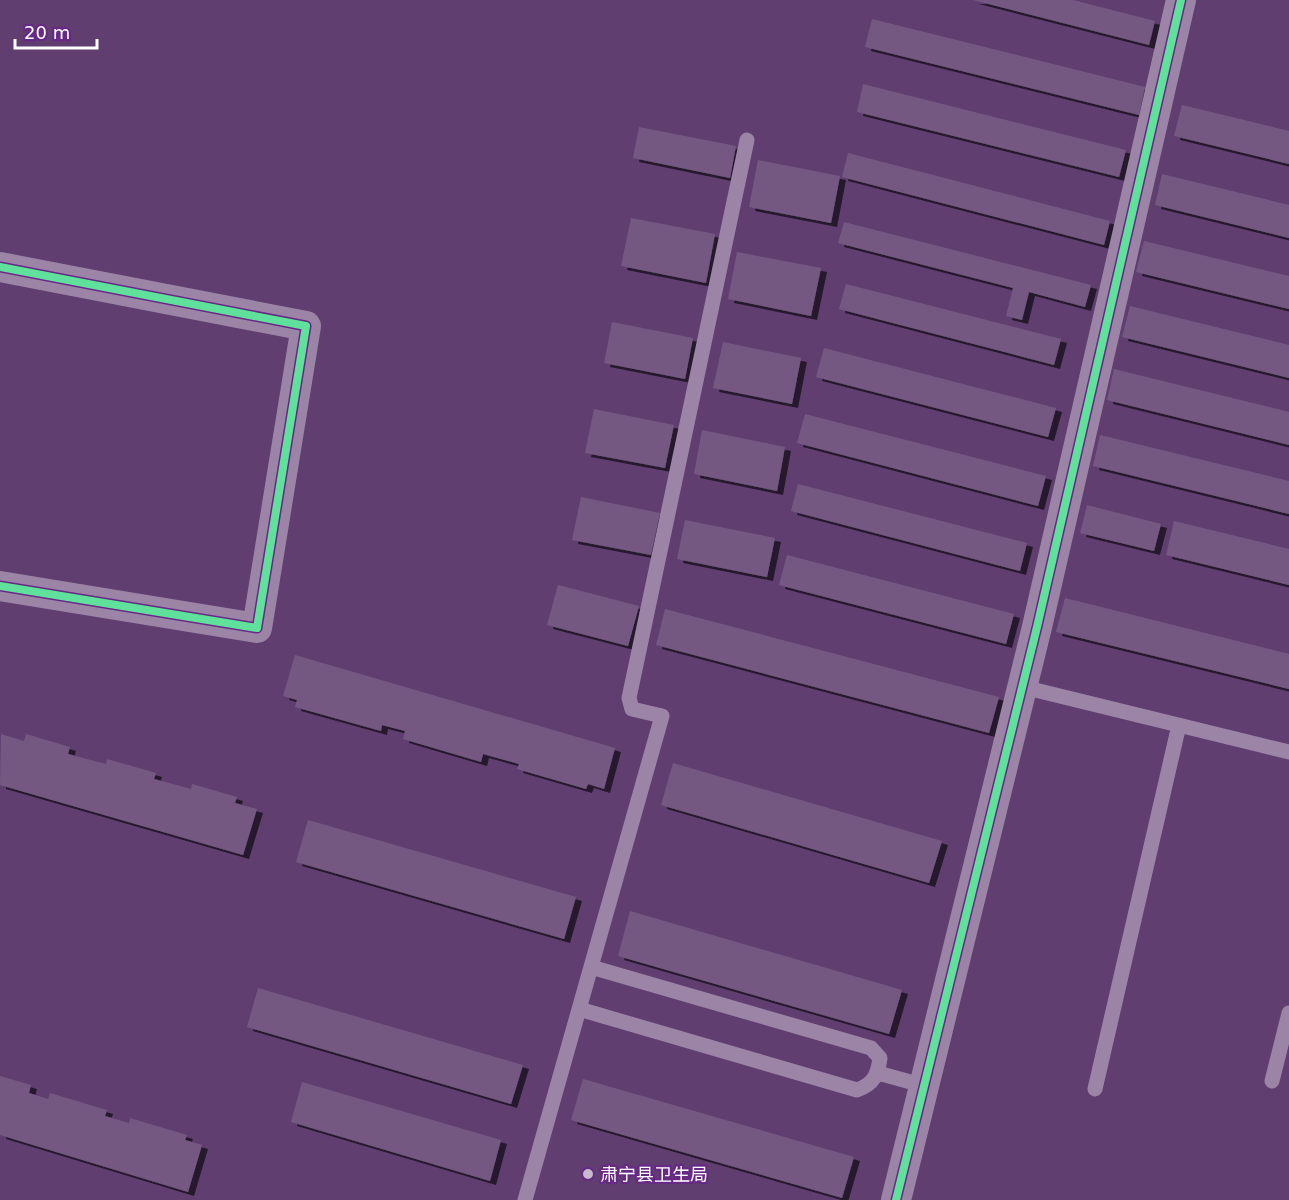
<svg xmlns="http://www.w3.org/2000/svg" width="1289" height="1200" viewBox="0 0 1289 1200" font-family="'DejaVu Sans','Noto Sans SC',sans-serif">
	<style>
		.building { fill: #745982; filter: url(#shadow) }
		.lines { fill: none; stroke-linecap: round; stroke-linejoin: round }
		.service { stroke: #9b84a6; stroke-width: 15 }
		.minor { stroke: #9b84a6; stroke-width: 30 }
		.cycleway-casing { stroke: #672886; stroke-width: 11 }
		.cycleway { stroke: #60e19b; stroke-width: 8 }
		.poi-dot { fill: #c7bbcd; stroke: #672886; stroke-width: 2 }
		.labels { text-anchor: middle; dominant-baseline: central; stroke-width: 4.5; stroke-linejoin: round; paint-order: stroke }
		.poi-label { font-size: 18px; fill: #fff; stroke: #672886; text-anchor: start }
	</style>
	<defs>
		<filter id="shadow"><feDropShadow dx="6" dy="4" stdDeviation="0" flood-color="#0009"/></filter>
	</defs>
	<rect width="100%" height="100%" fill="#603e70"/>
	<path class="building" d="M973,0H1073L1155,21L1149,45Z
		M872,19L1145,87L1139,115L865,47Z
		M863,84L1126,150L1119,177L857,112Z
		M1182,105L1289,131V164L1174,136Z
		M639,127L736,146L730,178L633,158Z
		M848,153L1110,221L1104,245L842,177Z
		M758,160L840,176L831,223L749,207Z
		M1162,174L1289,205V238L1155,205Z
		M631,218L715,234L706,283L621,266Z
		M844,222L1091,285L1085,307L1029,292L1022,320L1006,316L1013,288L838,243Z
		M1144,241L1289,276V309L1136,272Z
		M737,252L821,268L811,316L728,299Z
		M846,284L1061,339L1054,365L839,309Z
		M1130,306L1289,345V378L1122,337Z
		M612,322L693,338L685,379L604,363Z
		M723,342L801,358L792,404L713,388Z
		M824,348L1056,408L1048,437L816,377Z
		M1114,369L1289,412V445L1107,400Z
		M594,409L674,425L665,468L585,453Z
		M805,414L1046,476L1038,506L797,443Z
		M702,430L785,447L777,491L694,474Z
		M1100,435L1289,481V514L1093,466Z
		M798,484L1027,543L1020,571L791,511Z
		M581,497L660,513L651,555L572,540Z
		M1087,505L1161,524L1154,551L1080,533Z
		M685,520L775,538L767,577L677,559Z
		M1174,521L1289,549V585L1166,555Z
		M787,555L1014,614L1006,644L779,585Z
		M558,585L639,606L628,646L547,625Z
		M1065,598L1289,654V689L1056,632Z
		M665,609L999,697L989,733L656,645Z
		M295,655L615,748L604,789L588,784L586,789L517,769L519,764L483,754L481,762L403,739L405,731L382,725L381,731L295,707L297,700L283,696Z
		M1,734L24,741L26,734L70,747L68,754L106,764L107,759L156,773L154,779L191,789L192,784L237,797L235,803L257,809L243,855L0,785Z
		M673,763L942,841L929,883L661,805Z
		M308,820L576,897L564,939L296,862Z
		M630,911L902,990L889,1034L618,956Z
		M258,988L523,1065L511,1104L247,1027Z
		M0,1076L31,1085L29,1093L48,1099L50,1093L107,1110L105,1116L129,1123L130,1118L187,1135L185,1140L202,1145L188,1192L0,1135Z
		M583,1079L854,1157L842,1198L571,1120Z
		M302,1082L501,1140L490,1181L291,1122Z"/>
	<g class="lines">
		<path class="service" d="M1023,687L1289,752
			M579,1009L857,1090C874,1084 878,1074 880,1058L871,1048L591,967
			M878,1073L925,1086
			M1272,1081L1289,1013
			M1095,1089L1179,725
			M525,1200L662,716L632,709L629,698L747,140"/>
		<path class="minor" d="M0,267L306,326L257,628L0,586
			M896,1200L1037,627L1181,0"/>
		<defs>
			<path id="cycleway" d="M0,267L306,326L257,628L0,586
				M896,1200L1037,627L1181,0"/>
		</defs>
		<use href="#cycleway" class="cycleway-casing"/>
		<use href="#cycleway" class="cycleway"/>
	</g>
	<circle class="poi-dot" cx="588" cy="1174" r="6"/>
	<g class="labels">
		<g class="poi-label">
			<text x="600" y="1174">肃宁县卫生局</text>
		</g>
	</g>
	<path d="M15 39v9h82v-9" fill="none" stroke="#ffffff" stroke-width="3"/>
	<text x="24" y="39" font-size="18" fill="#ffffff" stroke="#672886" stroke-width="4.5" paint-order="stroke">20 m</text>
</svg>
